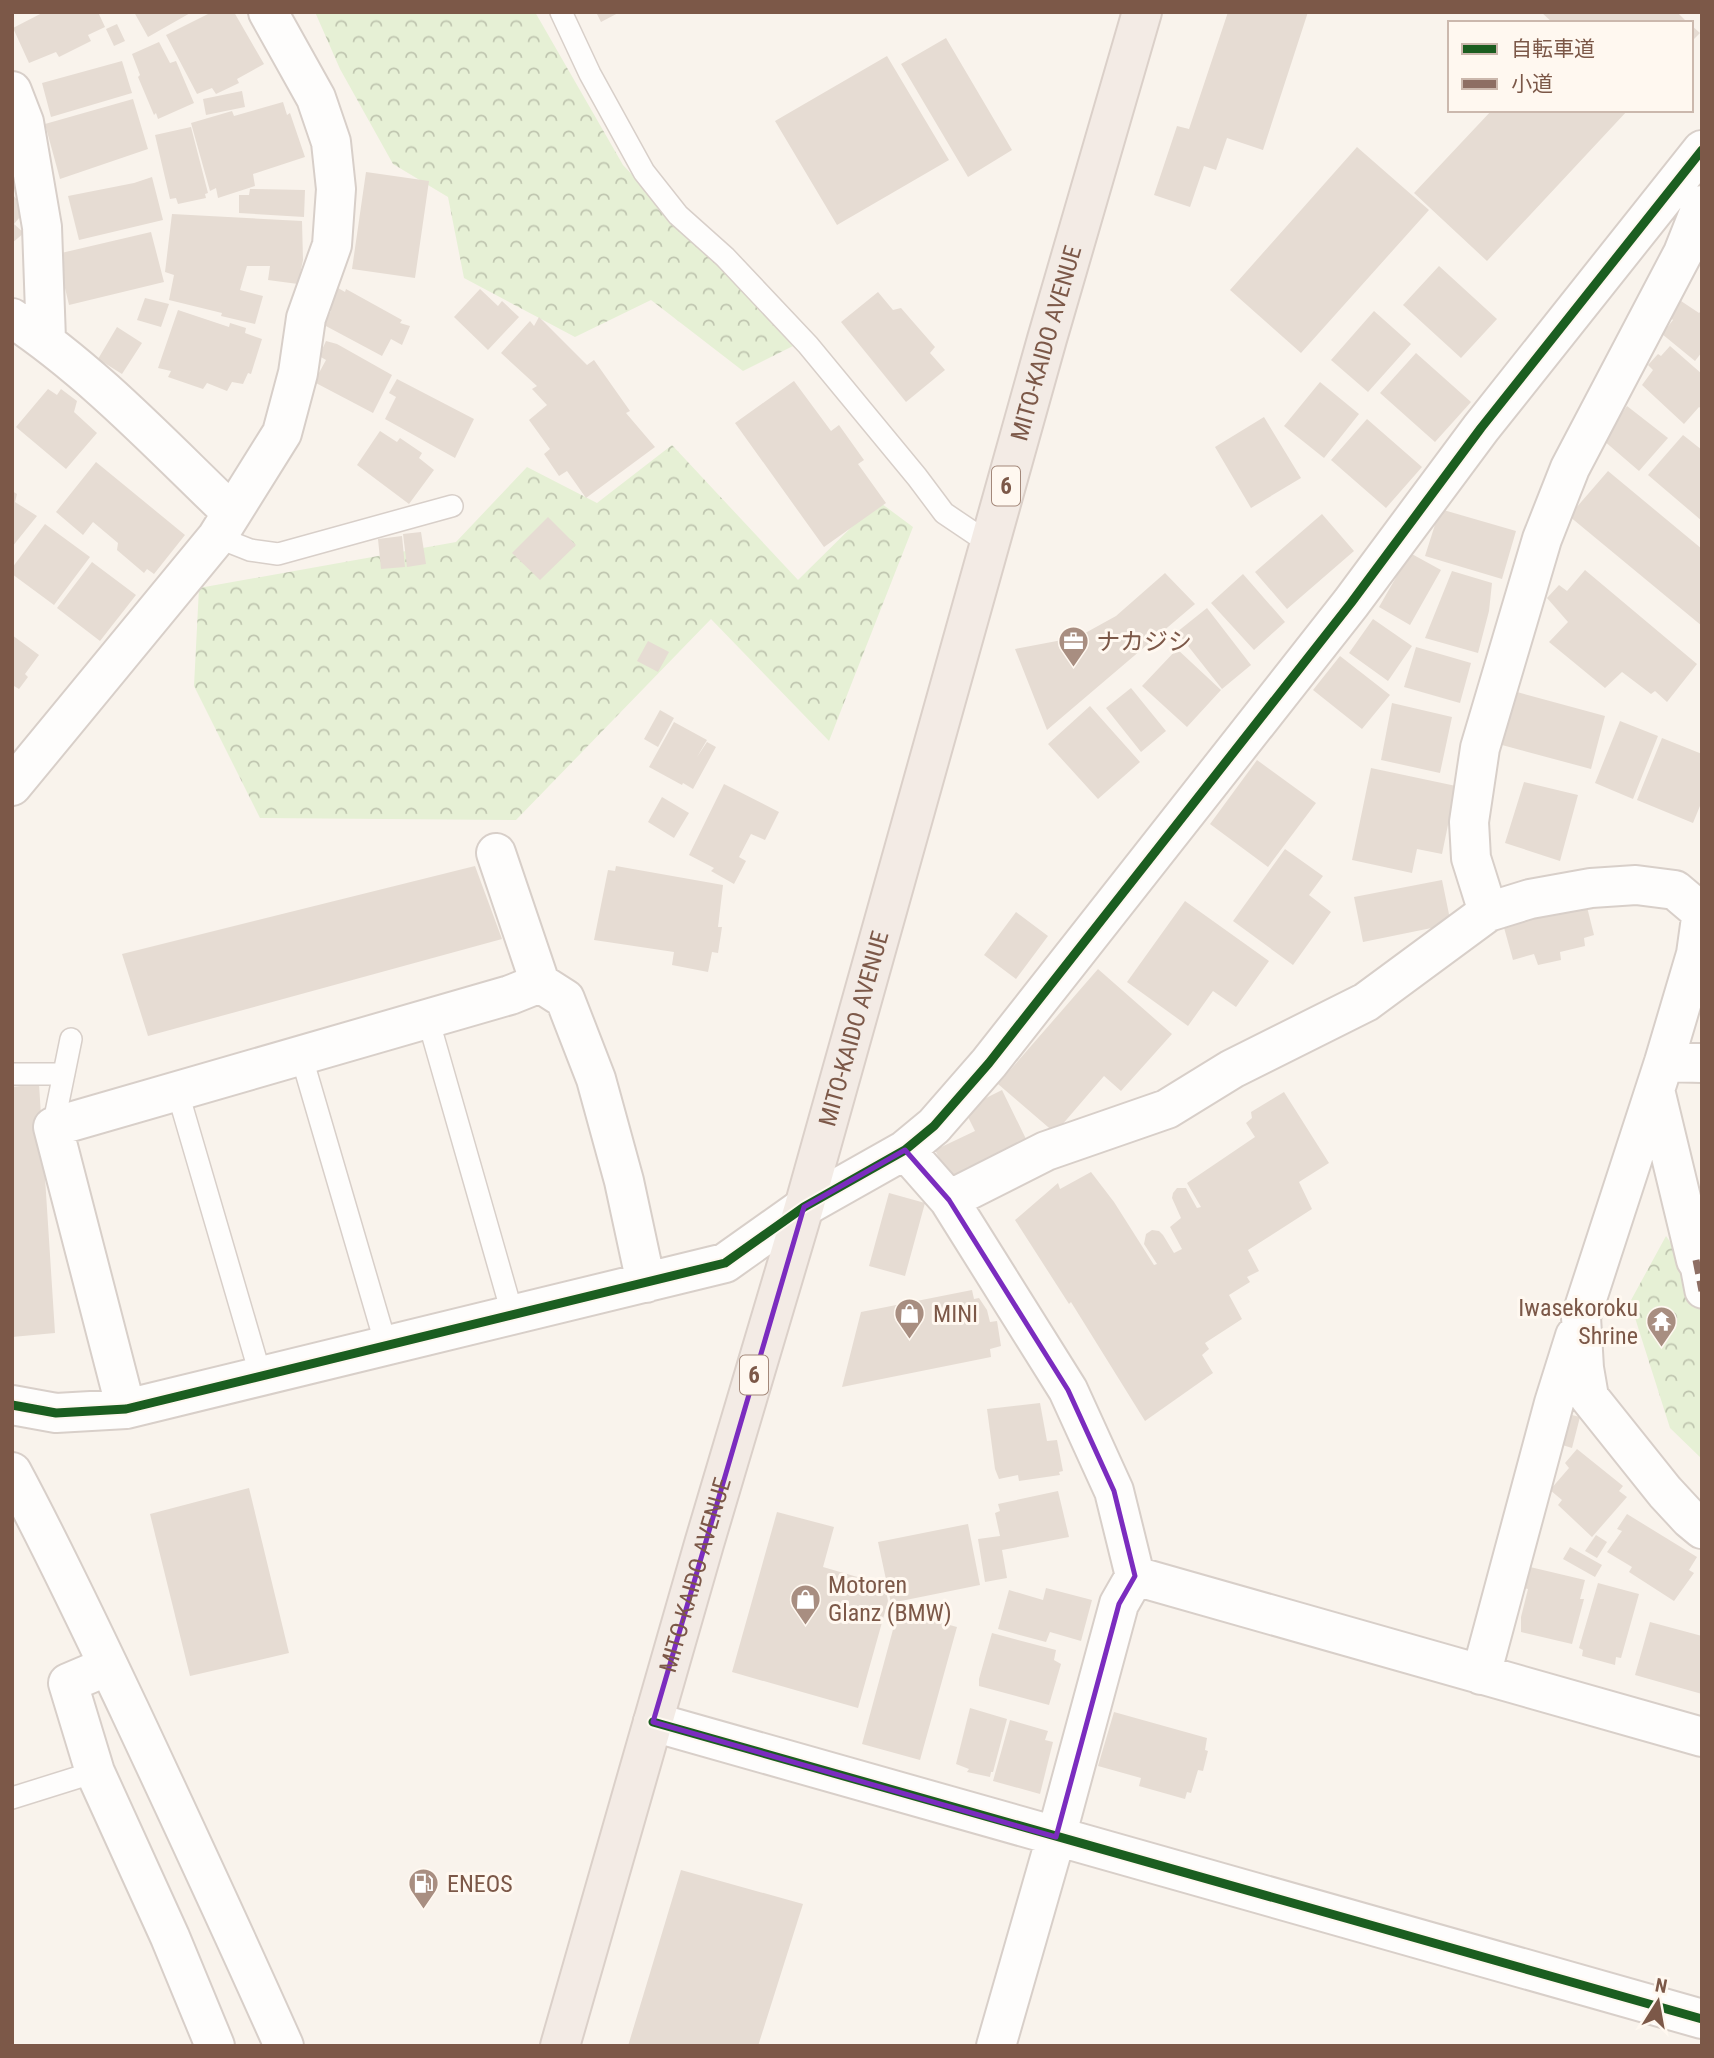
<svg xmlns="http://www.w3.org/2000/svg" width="1714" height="2058" viewBox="0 0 1714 2058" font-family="'Roboto Condensed','Noto Sans JP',sans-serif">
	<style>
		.forest { fill: url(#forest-crowns) }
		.building { fill: #e6dcd3 }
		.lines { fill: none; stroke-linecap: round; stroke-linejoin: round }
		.service-casing { stroke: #d8cfc9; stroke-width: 24 }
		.pedestrian-casing { stroke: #d8cfc9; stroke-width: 37 }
		.minor-casing { stroke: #d8cfc9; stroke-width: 42 }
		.tertiary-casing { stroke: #d8cfc9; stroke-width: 42 }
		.trunk-casing { stroke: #dbd0c9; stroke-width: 42 }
		.service { stroke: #fefdfc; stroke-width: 21 }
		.pedestrian { stroke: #fefdfc; stroke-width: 33 }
		.minor { stroke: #fefdfc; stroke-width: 38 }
		.tertiary { stroke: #fefdfc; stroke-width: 38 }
		.trunk { stroke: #f3ebe5; stroke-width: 38 }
		.quiet { stroke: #8d6e63; stroke-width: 7; stroke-dasharray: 14 7; stroke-linecap: butt }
		.cycleway-casing { stroke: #fff8f0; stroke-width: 13 }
		.cycleway { stroke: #1b5e20; stroke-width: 9 }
		.marked { fill: none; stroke: #7b2cbf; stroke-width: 5; stroke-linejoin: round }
		.labels { text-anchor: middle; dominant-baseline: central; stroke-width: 6; stroke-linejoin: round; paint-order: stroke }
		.shield { fill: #fff8f0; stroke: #a3887a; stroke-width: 2 }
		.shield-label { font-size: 23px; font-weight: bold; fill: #7c5848 }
		.street-label { font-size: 24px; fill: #7c5848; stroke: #fff8f0 }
		.poi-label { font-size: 24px; fill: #7c5848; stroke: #fff8f0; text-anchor: start }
	</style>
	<defs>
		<pattern id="forest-crowns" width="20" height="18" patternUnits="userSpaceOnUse" patternTransform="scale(1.75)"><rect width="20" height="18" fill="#e6f0d5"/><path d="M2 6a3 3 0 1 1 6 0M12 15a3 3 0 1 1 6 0" fill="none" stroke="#bfc5af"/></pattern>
	</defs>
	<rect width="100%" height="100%" fill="#f9f3ec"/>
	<path class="forest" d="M315,12H535L623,165L793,346L743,371L651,300L575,337L464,278L448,197L393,164L340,69Z
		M672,445L798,580L878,501L913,527L829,741L711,619L516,820L260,818L194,686L199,588L456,542L527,467L597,503Z
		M1666,1236L1702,1288V1459L1670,1428L1630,1302Z"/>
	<path class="building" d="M44,12H98L105,27L88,35L91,41L59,57L56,52L29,63L13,28Z
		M134,12H192L148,37Z
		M212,12L218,14L234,12L264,64L237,79L239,83L216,94L212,88L197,94L166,35Z
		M596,12H620L601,22Z
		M1228,12H1308L1263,150L1227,138L1216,170L1204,166L1190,207L1154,195L1177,126L1189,129Z
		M1541,12H1677L1688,23H1553Z
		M117,24L125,41L114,46L106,29Z
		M1691,25L1700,33L1691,42Z
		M946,38L1012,150L968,177L901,64Z
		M159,42L170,63L176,61L194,103L158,119L156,113L154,115L138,77L140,75L132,54Z
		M887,56L949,160L837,225L775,121Z
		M122,61L132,93L51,117L42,83Z
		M242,91L245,107L206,115L203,99Z
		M133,99L148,149L60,179L45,124Z
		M283,102L287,115L290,113L305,157L253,174L255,186L218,198L216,188L210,191L191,123L232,111L234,116Z
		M1492,110H1628L1487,261L1414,193Z
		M191,127L208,193L205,194L206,198L178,204L176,198L170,199L155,135Z
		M1357,147L1429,210L1301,353L1230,290Z
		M366,172L429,181L415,278L352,269Z
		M152,177L163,220L79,240L68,196L134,183Z
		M250,189L305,190L304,217L239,213V195H249Z
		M12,194L26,210L14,224L24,233L12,243Z
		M172,214L302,221L303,260L298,284L268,280L270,266H247L240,290L263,296L255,324L221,316L222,313L169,300L174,275L165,272Z
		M151,232L164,282L69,305L57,254Z
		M1439,266L1497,319L1461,358L1403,305Z
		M331,284L345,292L346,289L402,320L400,323L410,326L402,345L391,339L382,356L324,325L331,311L321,306Z
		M480,289L498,306L502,301L519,317L488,350L454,317Z
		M878,292L893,310L901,308L935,347L930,353L945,370L906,402L841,322Z
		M145,298L169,304L161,327L137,320Z
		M1681,301L1699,313L1702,310V352L1695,361L1662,334L1673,320L1668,316Z
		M178,310L229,327L230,323L246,328L245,333L262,339L251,374L248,373L243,384L232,382L227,391L207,383L203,389L168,377L171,371L158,368Z
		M1374,311L1411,344L1368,392L1331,360Z
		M539,317L587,365L594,360L630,411L626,413L655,447L586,498L567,471L559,476L544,454L550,449L529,420L547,405L532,389L537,386L501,353L530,321L534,326Z
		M117,327L142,343L122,374L98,359Z
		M326,341L337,344L392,375L373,413L314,382L326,360L319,356Z
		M1670,346L1702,374V409L1699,407L1684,424L1642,385L1653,370L1648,365L1658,354L1661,356Z
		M1416,353L1471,402L1435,442L1380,393Z
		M397,379L474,419L455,458L385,419L396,397L389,393Z
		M794,381L831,431L839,425L864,460L858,464L886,503L824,547L735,423Z
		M1320,382L1359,414L1324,458L1284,426Z
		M48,389L57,395L61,389L77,401L74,412L97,433L66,469L16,427Z
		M1627,406L1668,438L1639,471L1603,440Z
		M1264,417L1301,478L1251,508L1215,447Z
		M1367,419L1422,467L1386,508L1331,460Z
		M380,431L397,442L400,438L422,453L419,458L434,470L409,504L357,465Z
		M1683,435L1702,450V521L1648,475Z
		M96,462L185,535L154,574L147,569L144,573L117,550L118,543L93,522L83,535L56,512Z
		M1608,471L1702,549V626L1569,516Z
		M12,491L17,494L15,502L37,516L12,547Z
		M1440,509L1516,531L1502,579L1425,556Z
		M1322,514L1354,551L1287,609L1255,572Z
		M548,517L576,545L540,580L512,553Z
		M45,524L90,557L54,605L12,574V568Z
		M421,532L426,564L407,567L403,534Z
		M402,536L405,567L381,569L378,539Z
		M1410,553L1441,570L1410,625L1379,607Z
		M92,562L136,595L100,641L57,608Z
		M1585,570L1697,664L1667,702L1655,691L1651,694L1622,672L1605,688L1549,642L1568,622L1547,598L1559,585L1567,591Z
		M1452,571L1492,583L1489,611L1478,653L1425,638Z
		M1165,573L1195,604L1047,730L1015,649L1078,637L1116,616Z
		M1243,574L1285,622L1254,650L1211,603Z
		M1207,608L1251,665L1222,689L1177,632Z
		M1373,619L1412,646L1388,681L1349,653Z
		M12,635L39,655L25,674L28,677L19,689L14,686L12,689Z
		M648,641L669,652L658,672L637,661Z
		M1416,647L1471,663L1460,703L1404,687Z
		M1177,649L1221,690L1187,727L1142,686Z
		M1340,656L1390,695L1362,729L1313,690Z
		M1131,688L1166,731L1141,752L1106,708Z
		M1517,692L1605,716L1591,769L1502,745Z
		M1392,703L1452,717L1440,773L1381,760Z
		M1090,706L1140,762L1098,799L1048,744Z
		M660,710L674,718L658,747L644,739Z
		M1620,721L1658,736L1633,799L1595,783Z
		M674,722L707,740L697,757L707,742L716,747L693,789L683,783L682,785L649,767Z
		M1662,738L1702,754V801L1693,823L1637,800Z
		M1257,760L1316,803L1268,867L1210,824Z
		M1371,768L1456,786L1442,854L1417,849L1412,873L1352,860Z
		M1524,782L1578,795L1560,861L1505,843Z
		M724,784L779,812L765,840L751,834L739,857L746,861L734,884L711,871L714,868L689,855Z
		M662,797L689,813L674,838L648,822Z
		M1285,849L1323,876L1309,895L1331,912L1293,965L1233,921Z
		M475,866L502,939L148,1036L122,954Z
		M616,866L723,885L718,927H722L718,953L712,952L708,972L672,965L674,952L594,940L608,870L615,871Z
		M1442,880L1451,924L1363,942L1354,897Z
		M1185,901L1269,961L1236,1007L1213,991L1188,1026L1127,982Z
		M1586,903L1594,935L1584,938L1585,946L1560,952L1561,960L1538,965L1534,954L1513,960L1503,924Z
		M1016,912L1048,936L1016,979L984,955Z
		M1098,969L1172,1034L1121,1091L1104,1076L1055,1133L998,1084Z
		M39,1084L55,1333L12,1337V1087Z
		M1002,1090L1027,1141L949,1178L935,1150L975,1131L964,1109Z
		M1284,1092L1329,1163L1299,1182L1312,1209L1248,1250L1259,1271L1247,1277L1250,1282L1229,1295L1242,1319L1205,1343L1209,1349L1202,1355L1213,1373L1145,1421L1071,1302L1069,1304L1015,1220L1058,1183L1060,1189L1091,1172L1114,1202L1154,1265L1157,1264L1144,1244L1146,1234L1152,1230L1159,1231L1163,1235L1174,1253L1182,1249L1170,1227L1181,1218L1172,1198L1173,1193L1177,1188H1186L1197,1208L1201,1207L1187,1183L1255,1137L1246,1123L1252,1118L1251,1112Z
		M889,1193L925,1203L905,1276L869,1266Z
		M972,1290L974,1299L979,1298L987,1310L990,1322L997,1321L1001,1346L990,1349L991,1357L842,1387L861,1312Z
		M1040,1403L1047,1441L1057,1440L1063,1471L1059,1472L1060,1475L1019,1481L1018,1475L999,1479L995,1469L987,1409Z
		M1564,1413L1580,1417L1572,1448L1556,1443Z
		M1577,1449L1623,1486L1619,1491L1627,1497L1592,1537L1558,1505L1562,1500L1550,1490L1569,1468L1565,1463Z
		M249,1488L289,1653L190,1676L150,1514Z
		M1058,1491L1069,1537L1002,1550L1007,1578L985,1582L978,1539L1000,1536L995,1513L1000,1511L998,1504Z
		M777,1512L834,1527L823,1567L885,1585L888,1601L858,1708L732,1672Z
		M1627,1514L1697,1557L1689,1570L1694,1573L1674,1601L1629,1572L1632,1567L1607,1552L1622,1531L1617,1529Z
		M968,1524L980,1585L891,1603L878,1542Z
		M1596,1535L1607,1542L1597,1558L1585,1551Z
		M1570,1547L1602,1565L1595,1577L1563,1559Z
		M1530,1567L1585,1580L1580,1599H1584L1572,1644L1521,1632V1617L1528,1589L1523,1588Z
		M1598,1583L1639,1594L1621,1658L1616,1657L1615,1665L1582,1656L1583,1650L1579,1648Z
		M1046,1588L1092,1600L1081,1641L1050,1632L1046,1642L998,1629L1009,1590L1043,1600Z
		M898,1611L957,1627L920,1760L862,1744Z
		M1650,1622L1702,1636V1694L1635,1675Z
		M992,1633L1056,1650L1054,1660L1061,1664L1049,1705L979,1686V1679Z
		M970,1708L1007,1719L993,1772H991L990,1777L967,1772L969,1769L956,1764Z
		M1114,1712L1207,1738L1205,1750L1208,1751L1203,1771L1198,1770L1191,1793L1187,1792L1185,1799L1139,1786L1141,1778L1098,1766Z
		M1010,1720L1048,1731L1045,1740L1053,1742L1040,1794L993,1781Z
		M681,1870L803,1904L758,2046H628Z"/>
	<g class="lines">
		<defs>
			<path id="service" d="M561,12L590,74L644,172L678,215L725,257L808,345L917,477L944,513L990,544
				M217,537L250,550L278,554L452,506
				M428,1019L513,1316
				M301,1055L386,1345
				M12,1074H64
				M177,1090L261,1377
				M53,1127L71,1039
				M12,1798L95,1772"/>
			<path id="pedestrian" d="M1696,1260L1702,1291"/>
			<path id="minor" d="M12,91L24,122L42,227L46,340
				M12,318C93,372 161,445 231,512
				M12,786L217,537L282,433L298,373L306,318L332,245L336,189L331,142L316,98L268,12
				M496,853L540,983L565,999L596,1079L624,1181L646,1283
				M1702,911L1696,954L1664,1062L1581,1317L1584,1368L1589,1397L1665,1492L1690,1519L1702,1529
				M1488,912L1471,858L1469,822L1480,748L1542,539L1570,468L1683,253L1702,205
				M1664,1062L1702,1063
				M1655,1090L1696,1260
				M905,1150L949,1200L1068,1390L1114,1491L1135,1576L1119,1604L1056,1837L996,2046
				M949,1200L1046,1151L1167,1109L1232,1069L1366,1002L1488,912L1530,899L1591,888L1636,885L1675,890L1701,912
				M12,1405L56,1413L126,1409L725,1263L804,1207L905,1150L934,1126L989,1063L1351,603L1481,428L1702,150
				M126,1409L53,1127L510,995L540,983
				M1135,1576L1702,1737
				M108,1666L68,1683L95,1772L170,1937L215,2046
				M1481,1675L1554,1403L1575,1336
				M653,1722L1702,2019"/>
			<path id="tertiary" d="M12,1472C54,1550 92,1631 130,1711C182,1822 234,1934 284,2046"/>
			<g id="trunk">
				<path id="s1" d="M560,2046L704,1544L804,1207L1047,339L1142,12"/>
			</g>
		</defs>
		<use href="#service" class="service-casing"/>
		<use href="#pedestrian" class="pedestrian-casing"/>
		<use href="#minor" class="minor-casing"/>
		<use href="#tertiary" class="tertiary-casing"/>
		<use href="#trunk" class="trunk-casing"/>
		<use href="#service" class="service"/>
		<use href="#pedestrian" class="pedestrian"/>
		<use href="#minor" class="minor"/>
		<use href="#tertiary" class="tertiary"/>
		<use href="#trunk" class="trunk"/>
		<path class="quiet" d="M1696,1260L1702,1291"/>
		<defs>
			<path id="cycleway" d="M12,1405L56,1413L126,1409L725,1263L804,1207L905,1150L934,1126L989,1063L1351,603L1481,428L1702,150
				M653,1722L1702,2019"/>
		</defs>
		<use href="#cycleway" class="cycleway-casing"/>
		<use href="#cycleway" class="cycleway"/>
	</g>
	<path class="marked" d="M905,1150L949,1200L1068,1390L1114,1491L1135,1576L1119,1604L1056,1837L653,1722L804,1207Z"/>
	<defs>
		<symbol id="office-pin" viewBox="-11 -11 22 30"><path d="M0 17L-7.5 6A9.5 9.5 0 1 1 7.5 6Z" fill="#a88e81" stroke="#fff8f0"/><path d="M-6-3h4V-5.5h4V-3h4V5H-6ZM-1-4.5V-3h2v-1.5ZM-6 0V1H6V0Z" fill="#fff"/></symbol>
		<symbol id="shop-pin" viewBox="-11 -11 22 30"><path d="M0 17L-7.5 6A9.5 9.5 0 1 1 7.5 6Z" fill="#a88e81" stroke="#fff8f0"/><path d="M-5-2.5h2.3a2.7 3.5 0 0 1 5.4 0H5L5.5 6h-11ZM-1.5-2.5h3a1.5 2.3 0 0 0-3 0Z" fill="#fff"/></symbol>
		<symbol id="temple-pin" viewBox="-11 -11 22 30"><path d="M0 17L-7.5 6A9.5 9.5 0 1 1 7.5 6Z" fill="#a88e81" stroke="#fff8f0"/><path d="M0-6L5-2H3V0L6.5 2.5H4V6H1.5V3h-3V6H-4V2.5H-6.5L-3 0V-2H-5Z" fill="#fff"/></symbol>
		<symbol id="fuel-pin" viewBox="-11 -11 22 30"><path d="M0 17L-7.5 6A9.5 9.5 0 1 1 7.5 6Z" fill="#a88e81" stroke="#fff8f0"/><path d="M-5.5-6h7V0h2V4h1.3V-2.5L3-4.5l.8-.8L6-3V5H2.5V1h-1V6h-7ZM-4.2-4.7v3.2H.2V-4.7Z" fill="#fff"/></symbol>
	</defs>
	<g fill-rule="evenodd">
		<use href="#office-pin" x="1056" y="624" width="35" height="47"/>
		<use href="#shop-pin" x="892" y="1296" width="35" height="47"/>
		<use href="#temple-pin" x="1644" y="1304" width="35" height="47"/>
		<use href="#shop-pin" x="788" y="1582" width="35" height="47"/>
		<use href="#fuel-pin" x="406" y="1866" width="35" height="47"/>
	</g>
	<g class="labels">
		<g class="shield">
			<rect x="992" y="466.5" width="28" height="39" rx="5"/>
			<rect x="740" y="1355.5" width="28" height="39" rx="5"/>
		</g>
		<g class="shield-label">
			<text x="1006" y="486">6</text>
			<text x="754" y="1375">6</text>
		</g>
		<g class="street-label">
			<text stroke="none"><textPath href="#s1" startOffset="1771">MITO-KAIDO AVENUE</textPath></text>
			<text stroke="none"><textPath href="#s1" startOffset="1059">MITO-KAIDO AVENUE</textPath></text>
			<text stroke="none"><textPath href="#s1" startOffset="490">MITO-KAIDO AVENUE</textPath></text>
		</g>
		<g class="poi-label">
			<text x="1096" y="642">ナカジシ</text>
			<text x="1638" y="1308" text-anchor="end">Iwasekoroku<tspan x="1638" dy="28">Shrine</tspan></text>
			<text x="933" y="1314">MINI</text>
			<text x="828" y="1585">Motoren<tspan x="828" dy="28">Glanz (BMW)</tspan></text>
			<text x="447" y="1884">ENEOS</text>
		</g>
	</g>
	<rect width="1714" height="2058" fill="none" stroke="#7c5848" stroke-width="28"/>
	<rect x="1448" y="21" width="245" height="91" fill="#fff8f0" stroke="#cbb8ad" stroke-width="2"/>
	<rect x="1462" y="44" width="35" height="10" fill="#1b5e20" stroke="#cbb8ad" stroke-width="2"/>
	<text x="1511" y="56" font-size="21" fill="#7c5848">自転車道</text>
	<rect x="1462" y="79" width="35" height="10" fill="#8d6e63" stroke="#cbb8ad" stroke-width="2"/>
	<text x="1511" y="91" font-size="21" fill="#7c5848">小道</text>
	<g transform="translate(1658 2002) rotate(11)" stroke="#fff8f0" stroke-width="5" paint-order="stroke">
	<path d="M0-5L12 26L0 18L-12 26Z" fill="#7c5848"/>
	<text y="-10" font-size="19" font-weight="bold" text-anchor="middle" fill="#7c5848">N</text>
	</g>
</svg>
